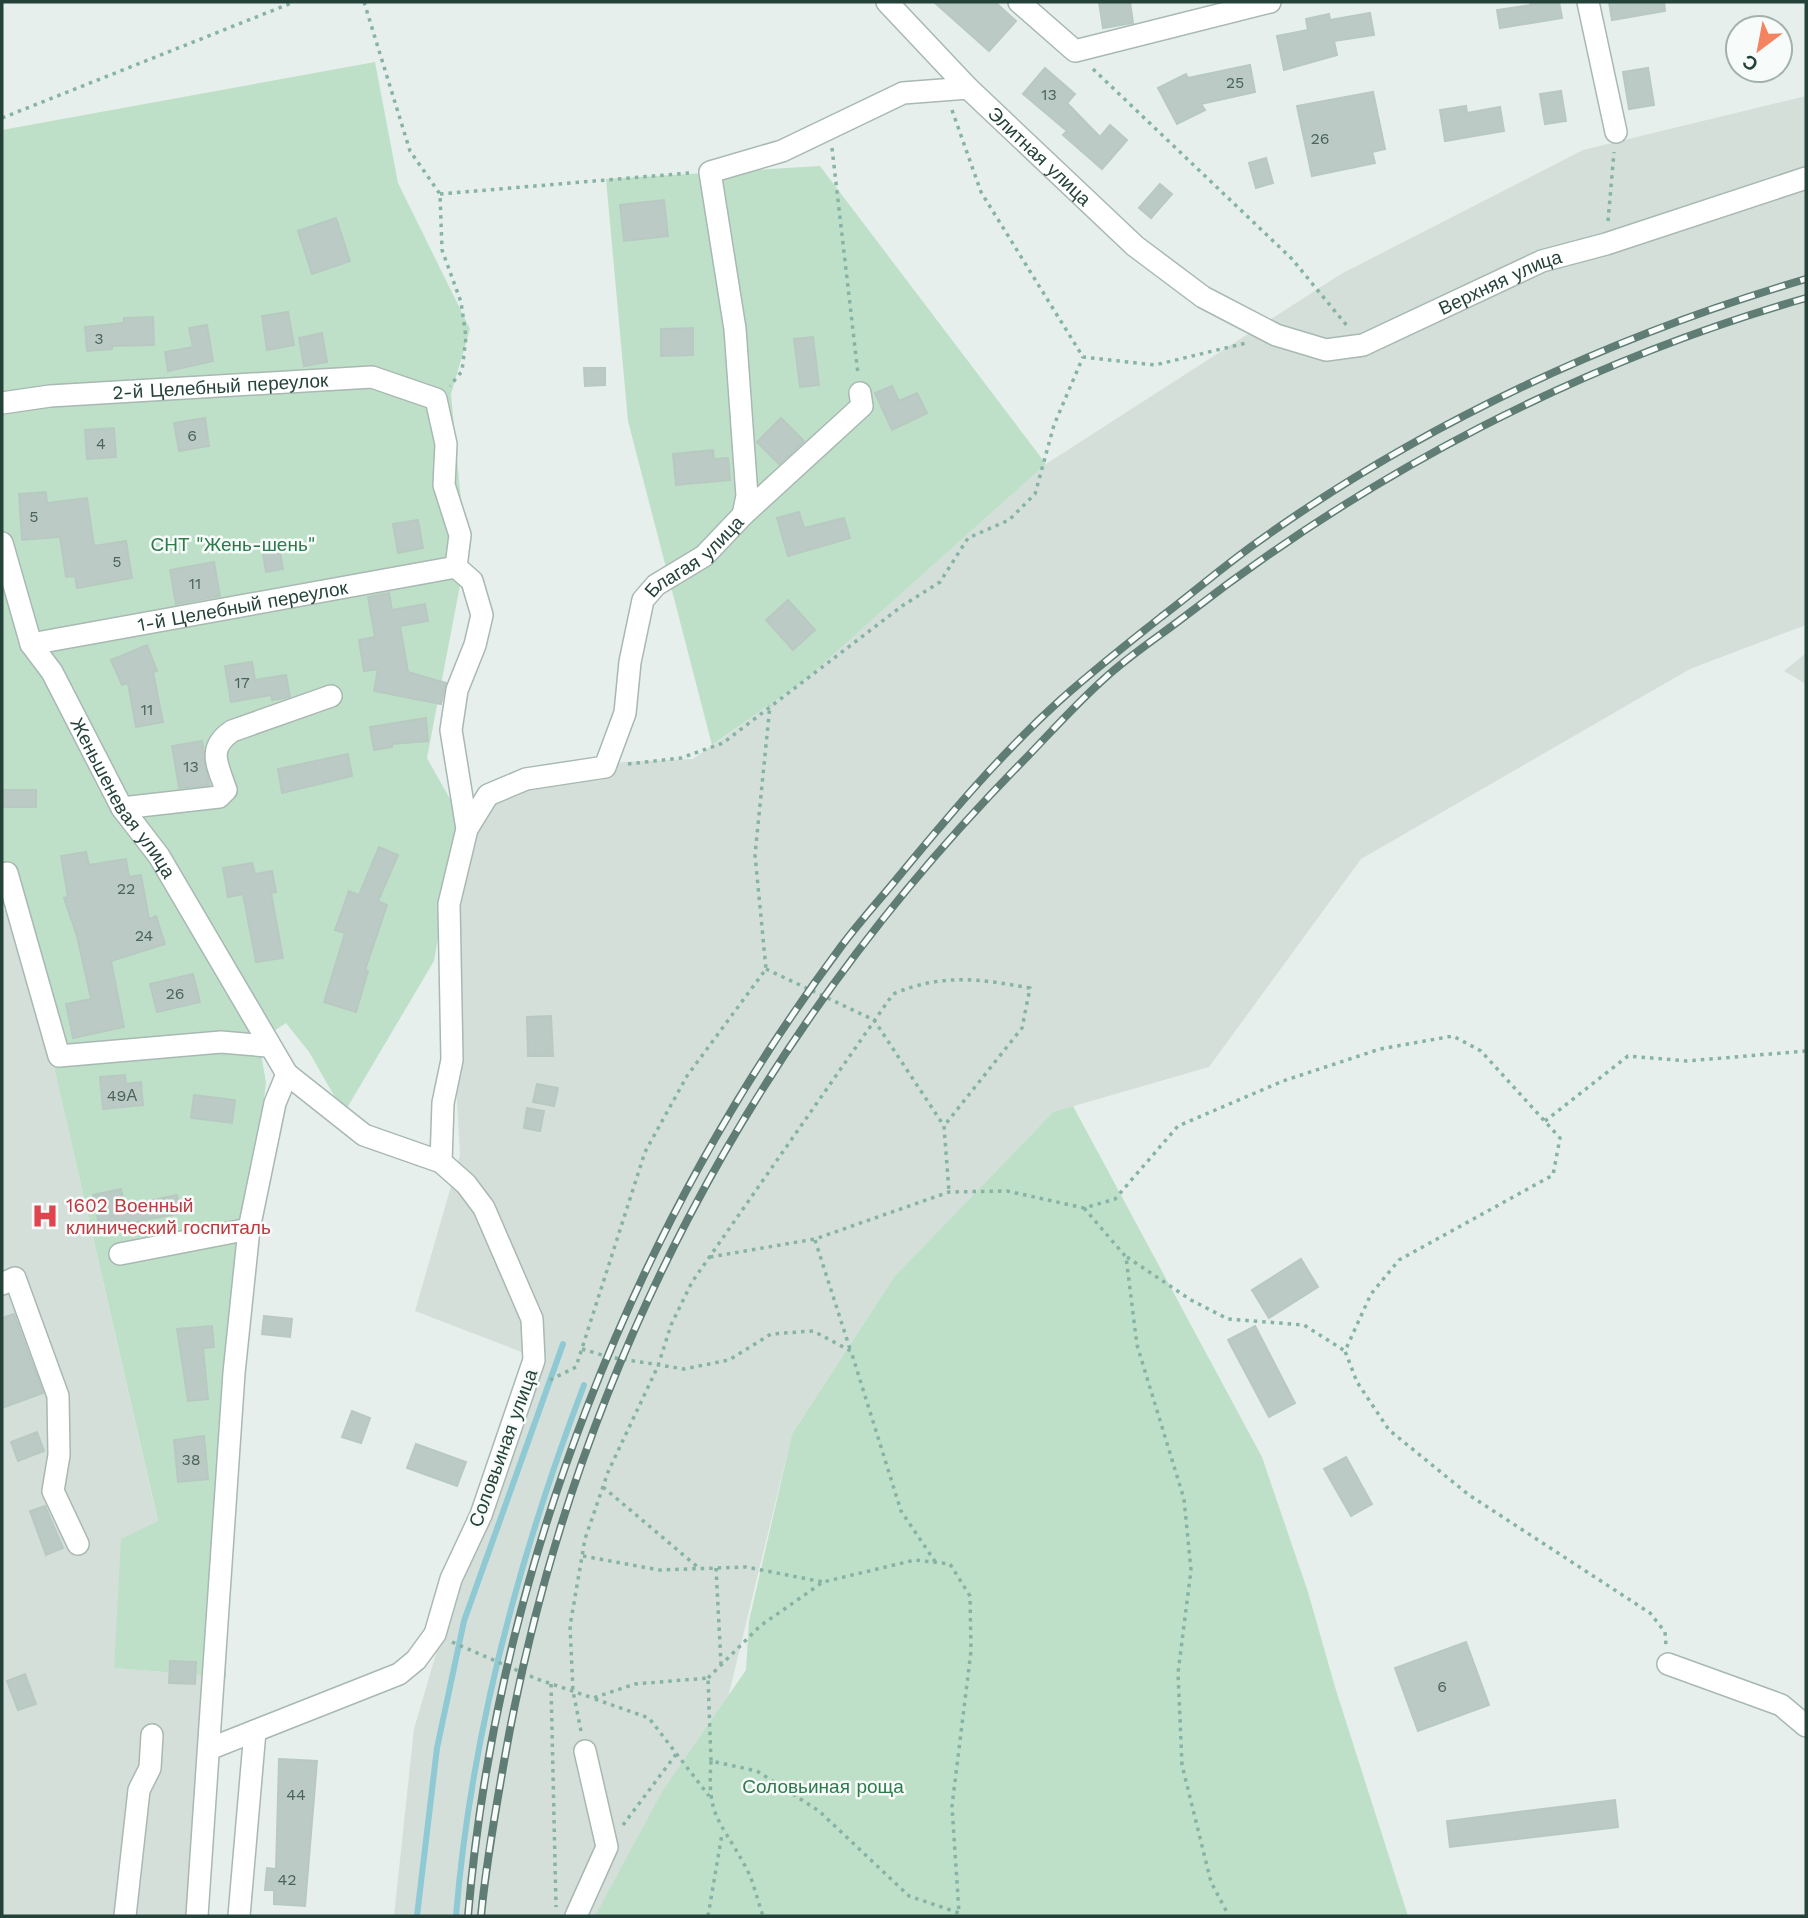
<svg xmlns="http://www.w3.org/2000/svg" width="1808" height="1918" viewBox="0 0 1808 1918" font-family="'Work Sans',sans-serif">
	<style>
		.built { fill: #d4dfda }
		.green { fill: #bfe0c8 }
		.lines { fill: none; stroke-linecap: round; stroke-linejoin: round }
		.stream { stroke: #8ec9d4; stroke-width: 6 }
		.building { fill: #bbcac4; stroke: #b8c9c2; stroke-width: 2 }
		.minor-casing { stroke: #a8b8b2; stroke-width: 24 }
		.path { stroke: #86b3a5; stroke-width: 3.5; stroke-dasharray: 3.5 5; stroke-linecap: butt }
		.minor { stroke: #fff; stroke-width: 21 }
		.rail-casing { stroke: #5f7d75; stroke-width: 8 }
		.rail { stroke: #f7fbf9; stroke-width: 5; stroke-dasharray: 16; stroke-linecap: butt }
		.labels { text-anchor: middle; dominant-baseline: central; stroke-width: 5; stroke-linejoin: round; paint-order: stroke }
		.number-label { font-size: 16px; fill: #4a645c }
		.street-label { font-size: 19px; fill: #24423a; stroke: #f7fbf9 }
		.park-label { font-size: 19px; fill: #2d7a4b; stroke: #f7fbf9 }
		.health-label { font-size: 19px; fill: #be3a42; stroke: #f7fbf9; text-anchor: start }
	</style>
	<rect width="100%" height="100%" fill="#e6efeb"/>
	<path class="built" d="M1806,96V625L1690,669L1361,859L1209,1067L1053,1112L894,1277L792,1434L725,1710L724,1916H394L414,1729L524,1353L415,1311L460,1155L449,962L464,818L581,764L693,759L805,680L1046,464L1341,274L1583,150Z
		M1806,653V684L1784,671Z
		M17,906L158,1522L115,1668L226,1677L213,1729L190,1916H2V911Z"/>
	<path class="green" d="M375,62L398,183L470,329L451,394L466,554L427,758L459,815L434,961L344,1113L309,1052L286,1023L259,1041L266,1083L227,1372L226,1677L114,1668L121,1539L158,1521L17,906L2,858V130Z
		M820,166L1046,464L805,680L712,745L628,421L606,179Z
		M1073,1106L1262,1457L1308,1592L1335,1687L1408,1916H595L663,1790L746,1670L749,1621L792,1434L894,1277L1053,1112Z"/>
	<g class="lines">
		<path class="stream" d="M417,1916L437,1748L464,1621L563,1344
			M456,1916C471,1733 519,1556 584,1385"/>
	</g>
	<path class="building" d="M934,2H995L1016,21L989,51Z
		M1099,2H1130L1133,23L1103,28Z
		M1530,2H1559L1562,18L1500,28L1497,10L1531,5Z
		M1609,2H1664L1665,11L1612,20Z
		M1370,13L1374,35L1334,41L1337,55L1284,70L1277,36L1308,30L1306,19L1329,14L1330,20Z
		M1250,65L1255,92L1201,104L1205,110L1177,124L1158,88L1186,74L1188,78Z
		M1045,68L1075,94L1067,103L1100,137L1110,125L1127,140L1102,169L1063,135L1067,131L1023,94Z
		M1648,68L1654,105L1629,109L1623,72Z
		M1561,91L1566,121L1545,124L1540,94Z
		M1373,92L1385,149L1372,152L1375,163L1312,176L1297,106Z
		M1466,106L1467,113L1500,107L1504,131L1445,141L1440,110Z
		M1266,158L1273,183L1256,188L1249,163Z
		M1160,184L1172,194L1151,218L1139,208Z
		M664,200L668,236L624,241L620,205Z
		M336,218L350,261L312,274L298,231Z
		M288,312L294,345L267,350L262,316Z
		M153,317L154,345L112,346V349L87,351L85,327L124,323V318Z
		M207,325L213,361L168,371L165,352L193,347L189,328Z
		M693,328V355L661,356V329Z
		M322,333L327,362L304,366L299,338Z
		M813,337L819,385L800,387L794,339Z
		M584,368H605V385L585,386Z
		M892,386L899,401L917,393L927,413L892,430L875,393Z
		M205,418L209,446L179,451L174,423Z
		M781,418L804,441L779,464L757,442Z
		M114,428L116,457L87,459L85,430Z
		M713,450L714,459L728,458L730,480L676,485L673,454Z
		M46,492L47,503L87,498L94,546L126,541L132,578L77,588L75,576L66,577L60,537L22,540L19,494Z
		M799,512L804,528L844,518L850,538L788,556L777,518Z
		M418,520L423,548L398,553L393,524Z
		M280,552L283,569L266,572L263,554Z
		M214,562L220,596L176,604L170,570Z
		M389,593L392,610L425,604L428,621L400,626L408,672L446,683L441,704L374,691L378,669L364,671L359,640L375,637L368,597Z
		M788,600L815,630L793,650L766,620Z
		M147,645L157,671L153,672L163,722L136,727L128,683L122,685L111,660Z
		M252,662L255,680L286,675L290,697L272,700L271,695L231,702L225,666Z
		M426,718L428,741L392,744V747L374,750L370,727Z
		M202,741L209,785L179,788L172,746Z
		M348,754L352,776L282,793L278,769Z
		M2,790H36V807H2Z
		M379,847L398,855L378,901L387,905L365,970L368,971L356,1012L324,1002L345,933L335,930L349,891L359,895Z
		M86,852L89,865L126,859L129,877L141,875L149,919L156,916L165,944L111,961L124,1027L73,1038L66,1004L91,999L77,936L64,898L68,897L61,856Z
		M252,863L255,874L272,871L276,892L271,893L283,958L256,962L243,894L228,897L223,868Z
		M193,974L200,1002L157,1012L150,984Z
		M551,1016L553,1056H528L527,1017Z
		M125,1075L126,1084L141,1082L143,1105L103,1109L100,1077Z
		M537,1084L558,1088L554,1106L533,1102Z
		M194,1095L235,1100L232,1123L191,1118Z
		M527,1108L544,1111L540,1131L524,1128Z
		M121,1189L125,1206L177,1195L181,1213L100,1229L93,1195Z
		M1301,1259L1318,1287L1269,1318L1252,1290Z
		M14,1314L43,1393L2,1408V1318Z
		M264,1316L292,1319L290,1337L262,1334Z
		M212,1326L214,1347L203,1348L208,1399L188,1401L177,1329Z
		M1255,1326L1295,1403L1269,1417L1228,1340Z
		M352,1411L370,1418L361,1443L342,1437Z
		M37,1432L44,1451L18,1461L11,1442Z
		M204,1436L208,1479L178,1482L174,1440Z
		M416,1444L466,1462L457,1486L407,1468Z
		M1346,1457L1372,1504L1351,1516L1324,1469Z
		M45,1506L63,1548L46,1555L30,1511Z
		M1466,1642L1489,1705L1418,1731L1395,1668Z
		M170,1661L196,1662L195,1684L169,1683Z
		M25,1674L36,1704L18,1710L7,1681Z
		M279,1759L317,1761L305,1906L274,1904V1890H265L267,1868L276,1869Z
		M1615,1800L1618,1827L1450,1847L1447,1821Z"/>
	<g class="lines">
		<defs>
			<g id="minor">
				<path id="s1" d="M887,2L968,88L1135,246L1203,297L1276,335L1326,350L1363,345L1542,261L1606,244L1806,178"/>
				<path d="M1019,2L1075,51L1270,2"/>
				<path d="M1588,2L1616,132"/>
				<path id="s2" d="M2,403L50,396L372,377L436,399L446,444L444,485L460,535L456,567L472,581L482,615L475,645L457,690L451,730L467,829L449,904L452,1060L443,1103L441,1162"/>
				<path d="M743,515L747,496L735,329L710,172L782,151L903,93L968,88"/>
				<path id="s3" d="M2,543L31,644L52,672L122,808L159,856L287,1074L364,1135L441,1162L466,1184L484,1208L532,1319L534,1360L481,1515L451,1579L435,1634L416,1660L399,1674L209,1749"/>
				<path id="s4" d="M31,644L456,567"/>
				<path d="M122,808L219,797L226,790C218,765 206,749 232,731L331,696"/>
				<path id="s5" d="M467,829L488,795L526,779L605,767L625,713L630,662L643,600L656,585L704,556L743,515L862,406L860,393"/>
				<path d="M7,873L59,1056L221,1042L267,1046"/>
				<path d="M120,1254L249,1229"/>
				<path d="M2,1284L15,1278L58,1396L59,1455L53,1491L78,1544"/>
				<path d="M1668,1664L1781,1705L1806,1726"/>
				<path d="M125,1916L139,1790L150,1768L152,1735"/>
				<path d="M197,1916L234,1373L249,1229L275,1103L287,1074"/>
				<path d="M239,1916L255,1731"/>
				<path d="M576,1916L607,1847L585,1751"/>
			</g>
		</defs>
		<use href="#minor" class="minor-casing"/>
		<path class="path" d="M364,2L410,151L440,194L442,250L461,302L466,337L462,371L450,386
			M1093,69L1292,259L1348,327
			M952,110L981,192L1083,357L1155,365L1246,343
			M2,118L294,2
			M832,148L858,374
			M440,194L689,173
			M1608,221L1614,152
			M628,764L681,758L723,743L902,606L940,582L968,538L1009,520L1035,494L1054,425L1083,357
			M766,969L874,1020L944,1126L949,1192
			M1545,1121L1628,1056L1687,1061L1806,1051
			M1084,1208L1126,1257L1137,1345L1184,1499L1191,1570L1178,1673L1182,1765L1211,1882L1229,1916
			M815,1240L850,1349
			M710,1257L815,1239L949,1192L1007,1191L1084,1208L1115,1199L1178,1126L1283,1081L1380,1049L1453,1036L1481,1051L1560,1138L1553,1175L1399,1260L1371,1294L1345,1351L1357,1382L1389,1430L1469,1495L1650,1613L1665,1632L1666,1645
			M1127,1257L1191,1300L1228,1319L1304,1325L1345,1351
			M582,1349L609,1357L684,1369L729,1360L771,1334L813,1331L851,1351L901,1511L936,1563
			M550,1380L576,1367L645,1152L687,1076L766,969L755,855L770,705
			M603,1487L700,1569
			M583,1556L659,1570L746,1567L823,1582
			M716,1568L721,1664
			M452,1642L537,1679L593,1698L635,1684L708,1678L711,1761L757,1771L819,1811L909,1896L959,1913V1916
			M708,1678L760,1626L823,1582L915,1560L950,1564L970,1596L971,1651L952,1806L959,1913
			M551,1684L556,1907
			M595,1699L649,1718L709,1796
			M581,1731L573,1691L570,1626L585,1539L608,1472L658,1366L671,1325L692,1282L893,994C943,973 979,979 1030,988L1022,1028L944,1126
			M711,1761C707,1817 719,1818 744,1864C753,1879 757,1899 763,1916
			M623,1825L677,1753
			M708,1916L722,1834"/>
		<use href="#minor" class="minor"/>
		<defs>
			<path id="rail" d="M468,1916C497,1571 633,1226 840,948C860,921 883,896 904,870C952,812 1001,754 1057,703C1090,673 1126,645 1161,617C1194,592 1225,565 1259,541C1424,423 1612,336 1806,279
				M481,1916C486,1864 495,1813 504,1762C571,1378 752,1035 1026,758C1052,731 1077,703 1105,678C1129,656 1158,637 1184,617C1369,473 1581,362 1806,298"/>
		</defs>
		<use href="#rail" class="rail-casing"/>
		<use href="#rail" class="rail"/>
	</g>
	<defs>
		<symbol id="hospital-bare" viewBox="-9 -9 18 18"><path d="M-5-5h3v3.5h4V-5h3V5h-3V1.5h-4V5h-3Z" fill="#e0444e" stroke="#f7fbf9" stroke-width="2.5" paint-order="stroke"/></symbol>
	</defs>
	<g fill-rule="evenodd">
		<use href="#hospital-bare" x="26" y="1197" width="38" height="38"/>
	</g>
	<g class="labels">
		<g class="number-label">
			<text x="1235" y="82">25</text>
			<text x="1049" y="94">13</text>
			<text x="1320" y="138">26</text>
			<text x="99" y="338">3</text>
			<text x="192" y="435">6</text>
			<text x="101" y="443">4</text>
			<text x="34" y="516">5</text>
			<text x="117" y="561">5</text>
			<text x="195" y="583">11</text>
			<text x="242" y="682">17</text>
			<text x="147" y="709">11</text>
			<text x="191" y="766">13</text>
			<text x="126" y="888">22</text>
			<text x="144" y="935">24</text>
			<text x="175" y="993">26</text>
			<text x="122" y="1095">49А</text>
			<text x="191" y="1459">38</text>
			<text x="1442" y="1686">6</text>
			<text x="296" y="1794">44</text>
			<text x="287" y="1879">42</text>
		</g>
		<g class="street-label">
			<text stroke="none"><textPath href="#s1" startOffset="217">Элитная улица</textPath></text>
			<text stroke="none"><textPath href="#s1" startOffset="756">Верхняя улица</textPath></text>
			<text stroke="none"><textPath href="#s2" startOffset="219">2-й Целебный переулок</textPath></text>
			<text stroke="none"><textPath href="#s5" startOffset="401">Благая улица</textPath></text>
			<text stroke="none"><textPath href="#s4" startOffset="215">1-й Целебный переулок</textPath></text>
			<text stroke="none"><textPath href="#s3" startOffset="285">Женьшеневая улица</textPath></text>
			<text transform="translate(503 1448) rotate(-70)">Соловьиная улица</text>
		</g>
		<g class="park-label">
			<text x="233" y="544">СНТ "Жень-шень"</text>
			<text x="823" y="1786">Соловьиная роща</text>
		</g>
		<g class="health-label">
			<text x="66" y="1205">1602 Военный<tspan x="66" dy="22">клинический госпиталь</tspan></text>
		</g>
	</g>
	<rect width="1808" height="1918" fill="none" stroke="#24423a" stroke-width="7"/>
	<g transform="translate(1759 49) rotate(212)"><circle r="33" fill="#f7fbf9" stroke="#a3b1ad" stroke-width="2"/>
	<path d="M0-5L12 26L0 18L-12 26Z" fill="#f4845f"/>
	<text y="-10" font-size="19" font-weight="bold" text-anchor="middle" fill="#24423a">С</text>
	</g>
</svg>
